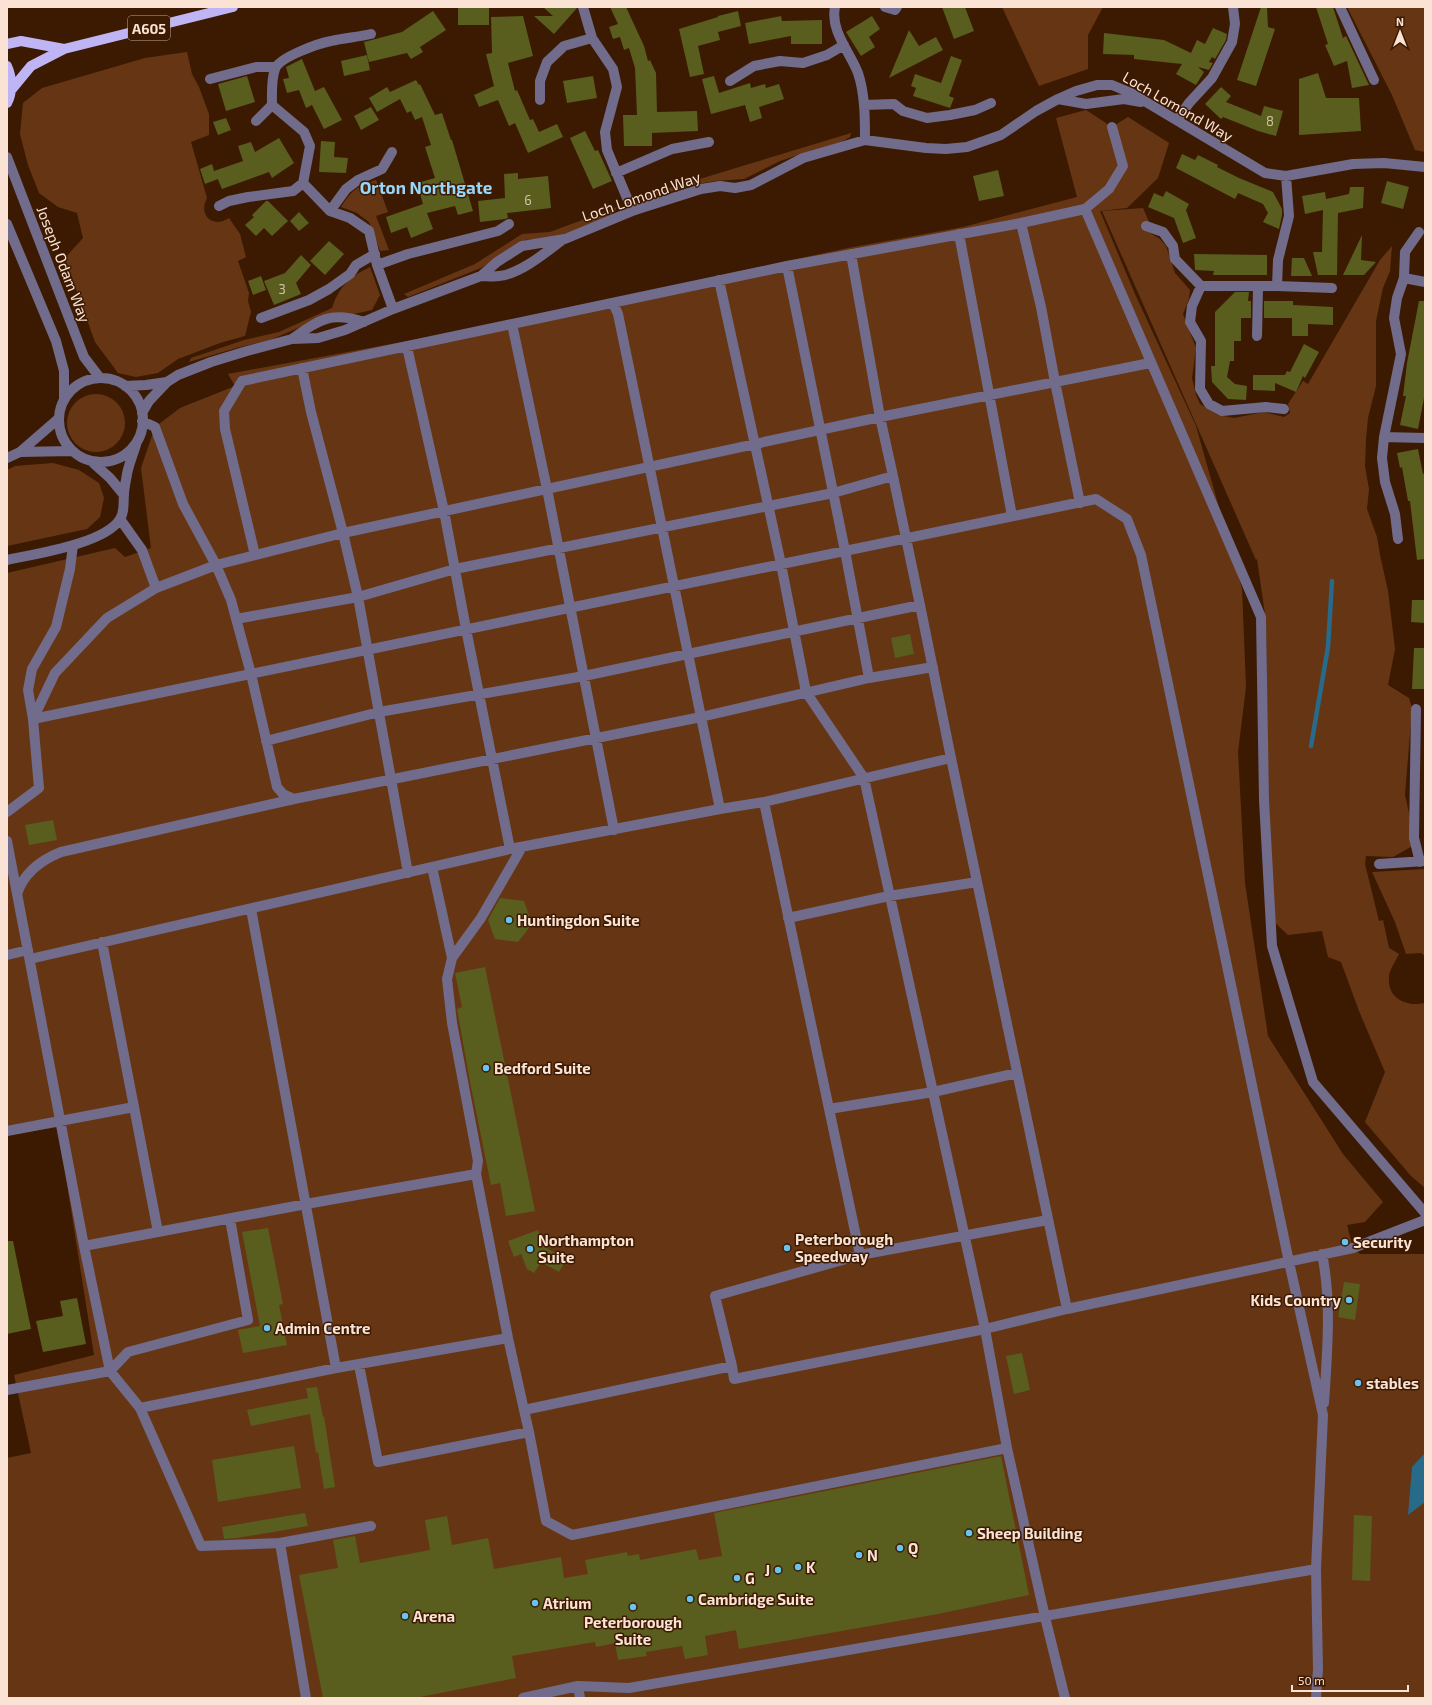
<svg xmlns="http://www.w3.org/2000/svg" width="1432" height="1705" viewBox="0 0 1432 1705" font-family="'Exo 2',sans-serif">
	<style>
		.green { fill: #663614 }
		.water { fill: #276a8a }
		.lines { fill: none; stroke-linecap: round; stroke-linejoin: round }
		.stream { stroke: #276a8a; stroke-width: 4.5 }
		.building { fill: #595d1d }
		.minor { stroke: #716c8b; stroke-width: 10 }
		.major { stroke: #bfb4f4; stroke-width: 10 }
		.poi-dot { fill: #69c3f1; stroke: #3c1a02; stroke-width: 1.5 }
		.labels { text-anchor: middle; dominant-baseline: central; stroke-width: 3; stroke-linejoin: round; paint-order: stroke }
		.number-label { font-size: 13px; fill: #d2c2a7 }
		.shield { fill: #3c1a02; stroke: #c1a796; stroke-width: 1 }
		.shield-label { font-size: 14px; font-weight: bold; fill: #fae3d5 }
		.street-label { font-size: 15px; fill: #fae3d5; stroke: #3c1a02 }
		.poi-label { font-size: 15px; font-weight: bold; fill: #fae3d5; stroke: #3c1a02; text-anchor: start }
		.quarter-label { font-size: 17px; font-weight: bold; fill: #98d7f9; stroke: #3c1a02 }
	</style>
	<rect width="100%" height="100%" fill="#3c1a02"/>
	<path class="green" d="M1002,7H1103L1088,35V69L1039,86Z
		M1347,7H1425V152L1415,150L1392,95Z
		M187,52L192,74L199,87L209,114V135L191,142L207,198C198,215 212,229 229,218L240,234L246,257L238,261L249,293L248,301L251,312L245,336L220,343L178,359L158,373L136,377L118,373L95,342L65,258L83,238L77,213L58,207L39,193L28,165L20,134L23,103L42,88L145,58Z
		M1086,110L1112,127L1128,117L1169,143L1158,178L1127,208L1100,211L1135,294L1196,426L1242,589L1246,687L1238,752L1245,883L1268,1036L1343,1154L1383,1202L1365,1222L1347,1225L1353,1248L1360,1254H1425V1698H7V1458L31,1453L14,1375L94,1355L58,1127L7,1135V573L115,548L125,557L151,548L141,468L155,427L180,408L235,386L228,374L613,303L731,273L848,248L963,227L1077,197L1056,118Z
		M851,133L850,137L841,142L804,153L780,161L744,179L715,181L698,184L647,198L640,197Z
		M376,180L388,212L376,216L389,250L380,251L369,222L357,213L341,207C351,191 357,186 376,180Z
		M617,207L614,213L607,217L557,237L525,240L481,268L408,297L404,294L475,264L522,234L550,232Z
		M1143,208L1150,224L1145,230L1160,239L1166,246L1175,273L1190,290L1189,299L1183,314L1196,348L1192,378L1196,395L1200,404L1218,415L1234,418L1264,412L1284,417L1290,413L1288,404L1303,381L1308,384L1380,260L1392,246L1390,271L1383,288L1376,321V386L1368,418L1366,439L1365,466L1369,489L1367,509L1377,537L1380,555L1388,591L1395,649L1388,685L1409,698L1412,708L1405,795L1416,844L1393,857L1366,856L1365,864L1379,921L1383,920L1389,948L1399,954C1396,961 1389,970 1389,977C1387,999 1407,1007 1425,1003V1188L1411,1176L1365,1122L1385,1072L1359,1011L1341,962L1328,957L1322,931L1288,935L1270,918L1266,621L1257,559L1256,560L1102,211Z
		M370,267L380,295L372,310L354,314H331L270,340L240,347L189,362L191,358L244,340L279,332L332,308C339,287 349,277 370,267Z
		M67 423a29 29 0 1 1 58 0a29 29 0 1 1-58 0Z
		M53,463L79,470L99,483L104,498L100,517L87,529L7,546V470L15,466Z
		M1425,869V956L1421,953L1406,954L1395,922L1372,872Z"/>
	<path class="water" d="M1425,1453V1502L1408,1515L1412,1467Z"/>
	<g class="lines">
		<path class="stream" d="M1311,746L1328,647L1332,581"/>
	</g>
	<path class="building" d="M458,7H489V25H458Z
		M543,7H577V8L554,34L534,16H553Z
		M610,7H626L644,46L648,61L650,60L656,73L657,112L697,111L698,131L652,133V146H624L623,115H637L635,68L629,48L624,50L620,37L613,39L609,27L618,24Z
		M942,7H965L974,31L954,39Z
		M1261,7H1267L1268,27L1275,29L1256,86L1237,80Z
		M1316,7H1333L1343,38L1346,36L1369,85L1352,88L1347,61L1334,66L1325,45L1328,44Z
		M433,11L446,30L420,47L423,52L411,59L407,53L369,62L364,42L402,32Z
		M738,11L741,26L718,32L720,40L698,46L704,74L690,77L679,29L718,17V16Z
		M523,16L533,56L508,63L515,91L517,90L530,120L533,119L539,132L557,124L563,137L528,153L515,123L509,126L498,100L479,107L474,95L494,86L486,54L492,53L491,17Z
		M781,16L782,21L822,20V44H791V36L749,44L745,23Z
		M872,16L880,29L869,37L875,47L861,56L846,32Z
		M1213,28L1227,34L1226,40L1215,59L1212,57L1209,62L1213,63L1209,70L1198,67L1204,72L1196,85L1176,74L1182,64L1134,59V55L1103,54L1104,33L1164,40L1191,53L1197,40L1205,44Z
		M909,30L919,46L936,37L943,50L889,78Z
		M367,55L370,70L344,76L341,61Z
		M951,56L962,60L949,96L954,98L950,108L913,96L916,88L911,86L915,74L941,83Z
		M302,59L315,91L324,87L342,120L324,129L312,105L306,108L299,90L287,93L283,79L289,78L286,67Z
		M1318,73L1326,98H1359L1361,131L1299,135V79Z
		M247,76L255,102L226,111L218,84Z
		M593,76L597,98L567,103L563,81Z
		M714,76L719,93L750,83L751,88L765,84L766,88L779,84L784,99L759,107L762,118L750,122L745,105L711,114L702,79Z
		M416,80L419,85L420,84L435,115L442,113L451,140H452L473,211L458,215L455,206L427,213L433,229L411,238L407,227L391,233L386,217L423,204L417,183L435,178L425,147L431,145L422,117L415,120L411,111L407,113L400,99L377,112L369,98L387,87L390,92Z
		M1221,87L1231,96L1226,102L1261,116L1264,106L1283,111L1276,136L1258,131L1223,117L1221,119L1205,104Z
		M371,107L379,120L361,130L354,116Z
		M226,118L231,130L218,135L213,122Z
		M585,131L595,151L598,150L612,181L593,189L570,138Z
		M279,138L294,163L272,178L269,172L222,189L216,175L218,179L205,184L200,169L212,164L214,171L243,161L238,146L251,142L255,152Z
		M321,141L335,142L334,157L348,158L346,173L319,172Z
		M1182,154L1195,160L1198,155L1218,165L1217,167L1239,178L1273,192L1282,209V215L1279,229L1263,222L1268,213L1263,204L1238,193L1235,199L1176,168Z
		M998,170L1004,196L979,201L973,176Z
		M518,173V179L548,176L551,208L507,213L508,218L505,219L480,222L478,201L505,198L504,174Z
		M1387,181L1409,187L1403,209L1381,203Z
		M1350,187H1364L1363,208L1338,213L1337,275H1318L1313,252H1322L1323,210L1305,214L1302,196L1325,192L1326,199L1349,194Z
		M1166,191L1189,204L1186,210L1196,238L1183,243L1174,218L1148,207L1154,193L1163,197Z
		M266,201H268L288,221L272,236L264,228L256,236L245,225L254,217L252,215Z
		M299,212L309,223L299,231L290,221Z
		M1362,235L1361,260L1376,262L1364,275H1343Z
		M329,241L344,254L325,275L310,261Z
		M1194,254L1267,255V275H1213L1214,271L1195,270Z
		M301,255L311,265L296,283L301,294L274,305L264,281L285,273Z
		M1292,258H1304L1312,276H1291Z
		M261,276L266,290L253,295L248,281Z
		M1235,292H1249L1248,301H1251V318H1241V341H1234V361H1230L1227,377L1235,384L1247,386L1246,400L1228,399L1212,382L1211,366H1215V312Z
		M1264,301H1293V305L1333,307V325L1308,324V336H1292V318H1264Z
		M1419,301H1425V393L1418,429L1400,425L1406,396H1403L1407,363Z
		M1304,344L1319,352L1305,378L1303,376L1296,392L1275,383V391L1253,390V375H1285L1287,371L1290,372Z
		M1418,449L1423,474L1425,473V559L1417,560L1410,501H1408L1402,467L1400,468L1397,453Z
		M1412,600H1425V623L1411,622Z
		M910,634L914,654L895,658L891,638Z
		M1414,648H1425V689H1412Z
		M53,820L57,840L29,845L25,825Z
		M500,898L524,901L532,924L518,942L495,939L488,920Z
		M485,967L535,1211L506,1216L500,1183L491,1185L470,1082L457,1009L462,1007L455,973Z
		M268,1228L283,1304L279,1305L287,1345L243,1353L238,1330L260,1326L242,1232Z
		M538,1230L544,1246L566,1260L559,1272L541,1262L534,1273L527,1269L521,1254L514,1257L508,1241Z
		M7,1241H13L31,1329L7,1334Z
		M1344,1282L1360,1284L1355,1320L1338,1317Z
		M77,1298L86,1344L43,1352L36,1321L63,1316L60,1301Z
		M1022,1353L1030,1390L1014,1394L1006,1356Z
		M317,1387L323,1417L324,1416L335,1487L324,1489L318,1452L316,1453L310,1414L251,1426L247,1410L308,1398L306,1388Z
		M294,1446L301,1488L218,1502L212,1460Z
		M1001,1456L1029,1595L938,1614L739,1649L736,1630L705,1636L708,1655L685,1659L682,1646L646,1652L647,1656L618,1660L615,1643L596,1647L595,1642L512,1656L516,1678L415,1698H323L299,1575L338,1568L333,1540L355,1536L360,1563L430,1550L425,1520L447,1516L452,1545L488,1538L494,1569L561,1557L564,1578L588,1574L585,1560L627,1552L628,1556L639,1554L640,1560L696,1549L699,1560L722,1556L714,1513Z
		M305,1513L308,1526L237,1538L224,1539L222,1527Z
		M1354,1515L1372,1516L1370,1581L1352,1580Z"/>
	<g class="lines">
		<path class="minor" d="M583,7L592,38L613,69L617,87L605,132L607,150L627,198L635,210
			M835,7C830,31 850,52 858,73C865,94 865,118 865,140
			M885,7L895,10L897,7
			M1340,7L1374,80
			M371,34C358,37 344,38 331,41C320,43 279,57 275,69C271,80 272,94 272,105L304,132L310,146L303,183L330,211L350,218L369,231L377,265L393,309
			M210,79L256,67H275
			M730,81L754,66L780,61L803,63L827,55L844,45
			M1058,99L1086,104L1124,99L1141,102
			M540,100V81L547,62L564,46L592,38
			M864,105L894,104L903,111L927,118L950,115L975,110L991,103
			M1177,120L1189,103L1212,78L1232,42L1235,24L1233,7
			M256,121L272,105
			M7,157L84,357L100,378
			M616,173L672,149L709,142
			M219,206L229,201L248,197L293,191L303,183
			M1085,209L1109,189L1123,166L1112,127
			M330,211L346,189L358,180L382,169L392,152
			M1021,223L1041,307L1055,382L1080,503
			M7,224L56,341L64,371V399
			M1146,226L1163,232L1173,246L1175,259L1201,286H1277L1278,260L1289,216L1286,176
			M1419,232L1405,252L1404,278L1425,282
			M959,234L1012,516
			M851,254L880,417L893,476
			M377,265L408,254L498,231L509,224
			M481,276C487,276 493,277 499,276C520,274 545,253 561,241
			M719,280L781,564L806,692L864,778L985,1329L1007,1448L1045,1617L1065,1698
			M1201,286L1192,306L1190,322L1201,341L1200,389L1209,404L1222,411L1266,407L1284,409
			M1277,286L1332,288
			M613,303L618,314L720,809
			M261,318L309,300L329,289L350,274L356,265L375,254
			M512,324L547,489L614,830
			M1257,336L1258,288
			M292,339C319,320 330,311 364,322
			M407,347L444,511L466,629L510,849
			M302,368L311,412L343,533L880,417L1150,363
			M59 420a42 42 0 1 1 84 0a42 42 0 1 1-84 0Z
			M125,386L146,385L167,382
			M142,413L149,401L167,382L178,375L211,362L247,351L292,339L318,338L345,330L393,309L481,276L497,262L522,246L565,239L635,210L701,189L720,186L735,188L751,185L803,158L865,140L926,148L946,149L967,147L1001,135L1036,111L1058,99L1076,91L1097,85H1112L1131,93L1265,173L1286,176L1353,164L1384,163L1425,167
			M142,421L155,427L183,504L216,565L343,533L358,597L408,873
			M1384,437L1401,354L1394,318L1397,298L1404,278
			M20,452L72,451
			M7,458L20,452L58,419
			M91,461L110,478L124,495
			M120,519L142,550L156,588L216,565L231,600L251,674L277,787L283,794L294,799L701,717L869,678L845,551L787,266
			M1398,539L1395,514L1385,482L1382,458L1384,437L1425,438
			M255,555L225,429L224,411L242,381L787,266L1021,223L1085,209L1261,617L1264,800L1272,946L1313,1082L1425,1213
			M7,560C34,554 105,544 120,519C125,512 123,503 124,495C124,488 126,481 127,474C129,464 133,454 136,445
			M236,619L358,597L455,569L833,493L893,476L920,605L584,676L379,712L266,741
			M869,678L933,667
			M1416,709L1414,838L1420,862
			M33,719L55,673L107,618L156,588
			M33,719L28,690L32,669L56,627L70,569L73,545
			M764,802L860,1255L1048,1220
			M7,812L39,788L33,719L1096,499L1127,519L1141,555L1289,1262L1323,1415L1316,1569L1318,1669L1316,1698
			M7,841L84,1246L110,1371L140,1408L201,1546L280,1543L306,1698
			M522,847L481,918L452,958L447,979L452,1023L478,1161L476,1174L508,1338L524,1410L732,1366L715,1296L860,1255
			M1379,864L1425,861
			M432,867L452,958
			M17,894C24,872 41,860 61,852L294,799
			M251,909L336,1368
			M788,918L889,896L977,882
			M102,942L134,1107
			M7,955L28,950
			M30,959L510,849L720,809L764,802L951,758
			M829,1109L933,1092L1017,1073
			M7,1131L134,1107L158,1232
			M84,1246L306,1204L476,1174
			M1322,1254C1332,1302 1327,1355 1324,1403
			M1067,1309L1353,1248L1425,1220
			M359,1365L378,1462L529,1432L524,1410
			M732,1366L734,1379L985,1329L1067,1309L951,758L920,605
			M7,1390L110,1371L128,1352L248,1320L230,1219
			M140,1408L336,1368L508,1338
			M529,1432L546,1521L572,1535L1007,1448
			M280,1543L371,1526
			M578,1686L580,1698
			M523,1698L578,1686L629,1688L1316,1569"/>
		<path class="major" d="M7,44L21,41L64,49
			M7,66C12,77 13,92 7,103
			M12,89L31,66L64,49L233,7"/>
	</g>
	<g class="poi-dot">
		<circle cx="509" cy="920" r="4"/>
		<circle cx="486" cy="1068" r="4"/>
		<circle cx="1345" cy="1242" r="4"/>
		<circle cx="787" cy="1248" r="4"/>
		<circle cx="530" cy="1249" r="4"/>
		<circle cx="1349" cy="1300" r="4"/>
		<circle cx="267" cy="1328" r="4"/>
		<circle cx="1358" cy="1383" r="4"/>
		<circle cx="969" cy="1533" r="4"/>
		<circle cx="900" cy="1548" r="4"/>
		<circle cx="859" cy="1555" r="4"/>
		<circle cx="798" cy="1567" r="4"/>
		<circle cx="778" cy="1570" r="4"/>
		<circle cx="737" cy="1578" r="4"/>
		<circle cx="690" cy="1599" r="4"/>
		<circle cx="535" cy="1603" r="4"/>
		<circle cx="633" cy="1607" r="4"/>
		<circle cx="405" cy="1616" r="4"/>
	</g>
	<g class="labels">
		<g class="number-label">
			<text x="1270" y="121">8</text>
			<text x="528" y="200">6</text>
			<text x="282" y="289">3</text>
		</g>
		<rect class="shield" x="128" y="16" width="42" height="24" rx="3"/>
		<g class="shield-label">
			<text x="149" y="28">A605</text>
		</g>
		<g class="street-label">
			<text transform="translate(1178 106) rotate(30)">Loch Lomond Way</text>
			<text transform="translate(641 196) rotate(-19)">Loch Lomond Way</text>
			<text transform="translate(64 264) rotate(69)">Joseph Odam Way</text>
		</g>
		<g class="poi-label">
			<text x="517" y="920">Huntingdon Suite</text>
			<text x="494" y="1068">Bedford Suite</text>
			<text x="795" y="1239">Peterborough<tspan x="795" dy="17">Speedway</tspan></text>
			<text x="538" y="1240">Northampton<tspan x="538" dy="17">Suite</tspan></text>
			<text x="1353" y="1242">Security</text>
			<text x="1341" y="1300" text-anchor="end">Kids Country</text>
			<text x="275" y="1328">Admin Centre</text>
			<text x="1366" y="1383">stables</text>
			<text x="977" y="1533">Sheep Building</text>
			<text x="908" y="1548">Q</text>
			<text x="867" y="1555">N</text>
			<text x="806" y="1567">K</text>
			<text x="770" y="1570" text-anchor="end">J</text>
			<text x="745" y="1578">G</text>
			<text x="698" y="1599">Cambridge Suite</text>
			<text x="543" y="1603">Atrium</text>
			<text x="413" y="1616">Arena</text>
			<text x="633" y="1622" text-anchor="middle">Peterborough<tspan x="633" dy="17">Suite</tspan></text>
		</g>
		<g class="quarter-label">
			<text x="426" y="187">Orton Northgate</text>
		</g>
	</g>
	<rect width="1432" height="1705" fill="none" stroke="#fae3d5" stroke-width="16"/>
	<g transform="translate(1400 32)" stroke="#3c1a02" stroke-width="3" paint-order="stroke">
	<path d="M0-3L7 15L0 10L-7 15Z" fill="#fae3d5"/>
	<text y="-6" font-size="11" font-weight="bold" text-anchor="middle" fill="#fae3d5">N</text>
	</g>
	<path d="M1292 1685v6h116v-6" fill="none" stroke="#fae3d5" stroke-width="2"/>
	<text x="1298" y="1685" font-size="12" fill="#fae3d5" stroke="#3c1a02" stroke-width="3" paint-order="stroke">50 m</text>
</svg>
